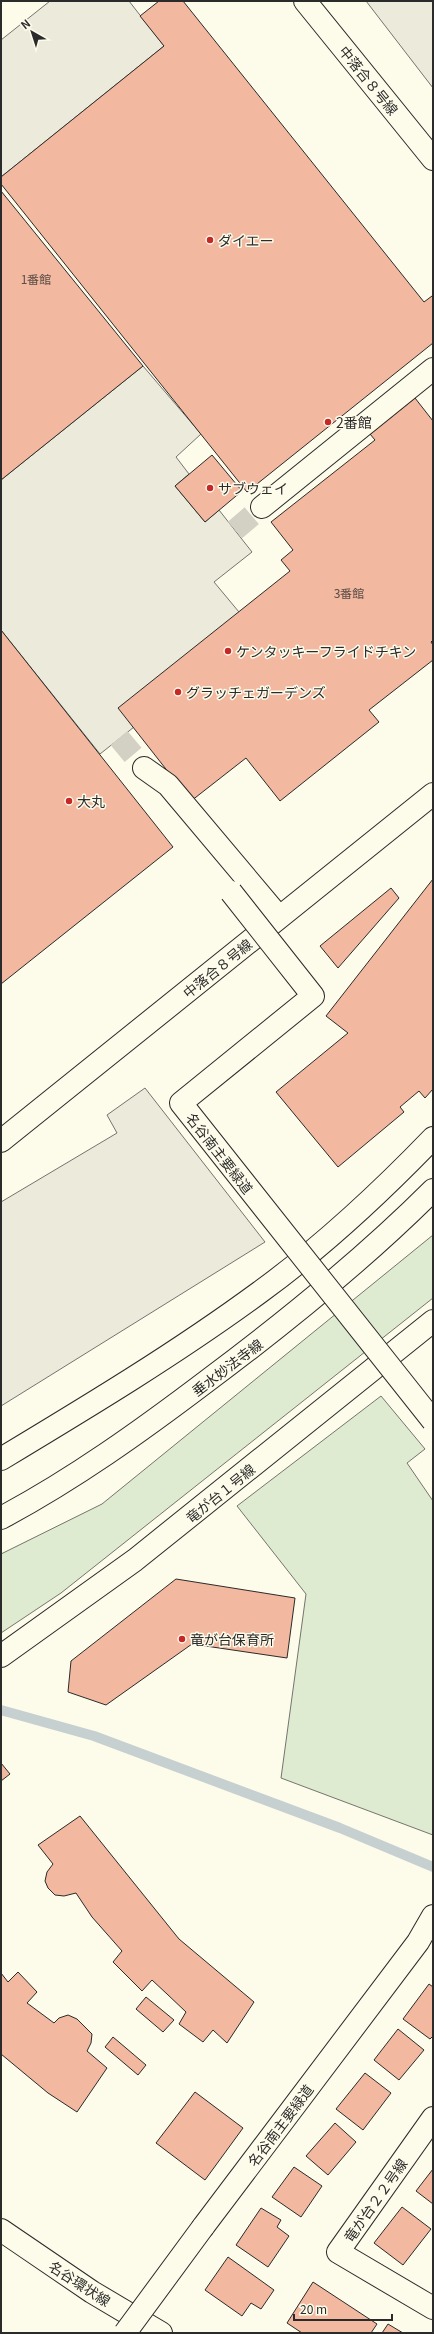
<svg xmlns="http://www.w3.org/2000/svg" width="434" height="2334" viewBox="0 0 434 2334" font-family="Georgia,'Noto Sans JP',serif">
	<style>
		.green { fill: #deebd1; stroke: #74746e }
		.parking { fill: #eceadb; stroke: #74746e }
		.lines { fill: none; stroke-linecap: round; stroke-linejoin: round }
		.stream { stroke: #c7d0d0; stroke-width: 10 }
		.building { fill: #f2b8a0; stroke: #2b2b2b }
		.pedestrian-tunnel { stroke: #d3d1c4; stroke-width: 22; stroke-dasharray: 22 11; stroke-linecap: butt }
		.pedestrian-casing { stroke: #2b2b2b; stroke-width: 24 }
		.minor-casing { stroke: #2b2b2b; stroke-width: 24 }
		.tertiary-casing { stroke: #2b2b2b; stroke-width: 24 }
		.pedestrian { stroke: #fdfbea; stroke-width: 22 }
		.minor { stroke: #fdfbea; stroke-width: 22 }
		.tertiary { stroke: #fdfbea; stroke-width: 22 }
		.pedestrian-bridge-casing { stroke: #2b2b2b; stroke-width: 24; stroke-linecap: butt }
		.pedestrian-bridge { stroke: #fdfbea; stroke-width: 22 }
		.poi-dot { fill: #c62828; stroke: #fdfbea; stroke-width: 1.5 }
		.labels { text-anchor: middle; dominant-baseline: central; stroke-width: 3; stroke-linejoin: round; paint-order: stroke }
		.number-label { font-size: 12px; fill: #5d4e48 }
		.street-label { font-size: 14px; fill: #2b2b2b; stroke: #fdfbea }
		.poi-label { font-size: 14px; fill: #2b2b2b; stroke: #fdfbea; text-anchor: start }
	</style>
	<rect width="100%" height="100%" fill="#fdfbea"/>
	<path class="green" d="M433,1235V1298L61,1593L1,1633V1554L102,1504Z
		M381,1396L425,1449L407,1463L433,1501V1835L281,1778L306,1594L237,1506Z"/>
	<path class="parking" d="M50,1H129L164,46L1,177V40Z
		M366,1H433V88Z
		M143,366L201,434L176,457L189,474L175,486L205,522L219,510L252,552L214,582L239,612L134,727L100,754L1,630V480Z
		M145,1088L265,1242L1,1406V1202L117,1133L107,1115Z"/>
	<g class="lines">
		<path class="stream" d="M1,1710L94,1736L340,1828L433,1867"/>
	</g>
	<path class="building" d="M159,1H183L424,302L432,296L433,298V343L247,492L1,184V177L164,46L140,16Z
		M1,191L143,366L1,480Z
		M415,398L433,421V640L431,642L433,645V660L369,710L379,722L280,801L246,758L191,801L118,708L290,571L281,560L293,550L271,522L375,440L370,434Z
		M212,455L242,491L205,522L175,486Z
		M1,630L173,847L1,984Z
		M433,879V1089L425,1098L419,1091L400,1107L404,1112L338,1167L276,1092L348,1033L326,1016Z
		M391,888L399,898L338,968L320,946Z
		M176,1579L295,1598L287,1658L192,1644L106,1705L68,1692L71,1661Z
		M1,1763L10,1774L1,1781Z
		M80,1816L179,1939L254,2002L227,2043L213,2030L203,2042L179,2024L186,2012L167,1994L152,1980L142,1991L113,1962L122,1951L92,1917L76,1893L64,1896L55,1895L48,1888L45,1881L47,1872L53,1864L38,1845Z
		M18,1972L37,1992L27,2003L54,2023L59,2018L68,2015L77,2019L92,2034L91,2043L87,2051L107,2068L77,2112L48,2093L1,2054V1973L8,1982Z
		M429,1984L433,1987V2036L430,2039L403,2019Z
		M146,1997L174,2020L163,2032L136,2009Z
		M398,2029L424,2050L399,2080L374,2060Z
		M113,2037L146,2065L138,2075L105,2047Z
		M365,2073L391,2093L363,2130L336,2109Z
		M195,2092L243,2128L205,2180L156,2143Z
		M335,2123L356,2142L328,2175L306,2156Z
		M294,2167L322,2186L301,2217L272,2197Z
		M433,2169V2204L416,2191Z
		M402,2207L431,2229L403,2265L374,2243Z
		M261,2208L281,2220L277,2227L289,2236L268,2267L236,2245Z
		M228,2257L274,2290L261,2309L251,2303L242,2316L205,2290Z
		M313,2282L377,2324L371,2333H302L287,2323Z
		M388,2324L403,2333H382Z"/>
	<g class="lines">
		<path class="pedestrian-tunnel" d="M235,530L262,507
			M119,738L144,768"/>
		<defs>
			<path id="pedestrian" d="M262,507L433,369
				M144,768L168,785L279,917
				M203,2227L418,1942L433,1916"/>
			<path id="minor" d="M305,1L433,159
				M1,1141L433,794
				M1,1656L135,1560L433,1321
				M433,2118L338,2252L433,2308"/>
			<path id="tertiary" d="M1,1459C89,1406 177,1353 260,1292C322,1247 380,1193 433,1138
				M1,1518C74,1479 141,1431 207,1381C286,1322 363,1260 433,1190
				M1,2230L92,2292L161,2333"/>
		</defs>
		<use href="#pedestrian" class="pedestrian-casing"/>
		<use href="#minor" class="minor-casing"/>
		<use href="#tertiary" class="tertiary-casing"/>
		<use href="#pedestrian" class="pedestrian"/>
		<use href="#minor" class="minor"/>
		<use href="#tertiary" class="tertiary"/>
		<defs>
			<path id="pedestrian-bridge" d="M231,892L313,996L181,1103L433,1421
				M125,2333L203,2227"/>
		</defs>
		<use href="#pedestrian-bridge" class="pedestrian-bridge-casing"/>
		<use href="#pedestrian-bridge" class="pedestrian-bridge"/>
	</g>
	<g class="poi-dot">
		<circle cx="210" cy="240" r="4"/>
		<circle cx="328" cy="422" r="4"/>
		<circle cx="210" cy="488" r="4"/>
		<circle cx="228" cy="651" r="4"/>
		<circle cx="178" cy="692" r="4"/>
		<circle cx="69" cy="801" r="4"/>
		<circle cx="182" cy="1639" r="4"/>
	</g>
	<g class="labels">
		<g class="number-label">
			<text x="36" y="278">1番館</text>
			<text x="349" y="592">3番館</text>
		</g>
		<g class="street-label">
			<text transform="translate(369 80) rotate(51)">中落合８号線</text>
			<text transform="translate(217 968) rotate(-39)">中落合８号線</text>
			<text transform="translate(220 1153) rotate(52)">名谷南主要緑道</text>
			<text transform="translate(227 1367) rotate(-37)">垂水妙法寺線</text>
			<text transform="translate(220 1493) rotate(-39)">竜が台１号線</text>
			<text transform="translate(280 2125) rotate(-53)">名谷南主要緑道</text>
			<text transform="translate(375 2200) rotate(-55)">竜が台２２号線</text>
			<text transform="translate(80 2283) rotate(33)">名谷環状線</text>
		</g>
		<g class="poi-label">
			<text x="218" y="240">ダイエー</text>
			<text x="336" y="422">2番館</text>
			<text x="218" y="488">サブウェイ</text>
			<text x="236" y="651">ケンタッキーフライドチキン</text>
			<text x="186" y="692">グラッチェガーデンズ</text>
			<text x="77" y="801">大丸</text>
			<text x="190" y="1639">竜が台保育所</text>
		</g>
	</g>
	<rect width="434" height="2334" fill="none" stroke="#2b2b2b" stroke-width="4"/>
	<g transform="translate(32 32) rotate(321)" stroke="#fdfbea" stroke-width="3" paint-order="stroke">
	<path d="M0-3L7 15L0 10L-7 15Z" fill="#2b2b2b"/>
	<text y="-6" font-size="11" font-weight="bold" text-anchor="middle" fill="#2b2b2b">N</text>
	</g>
	<path d="M294 2314v6h98v-6" fill="none" stroke="#2b2b2b" stroke-width="2"/>
	<text x="300" y="2314" font-size="12" fill="#2b2b2b" stroke="#fdfbea" stroke-width="3" paint-order="stroke">20 m</text>
</svg>
